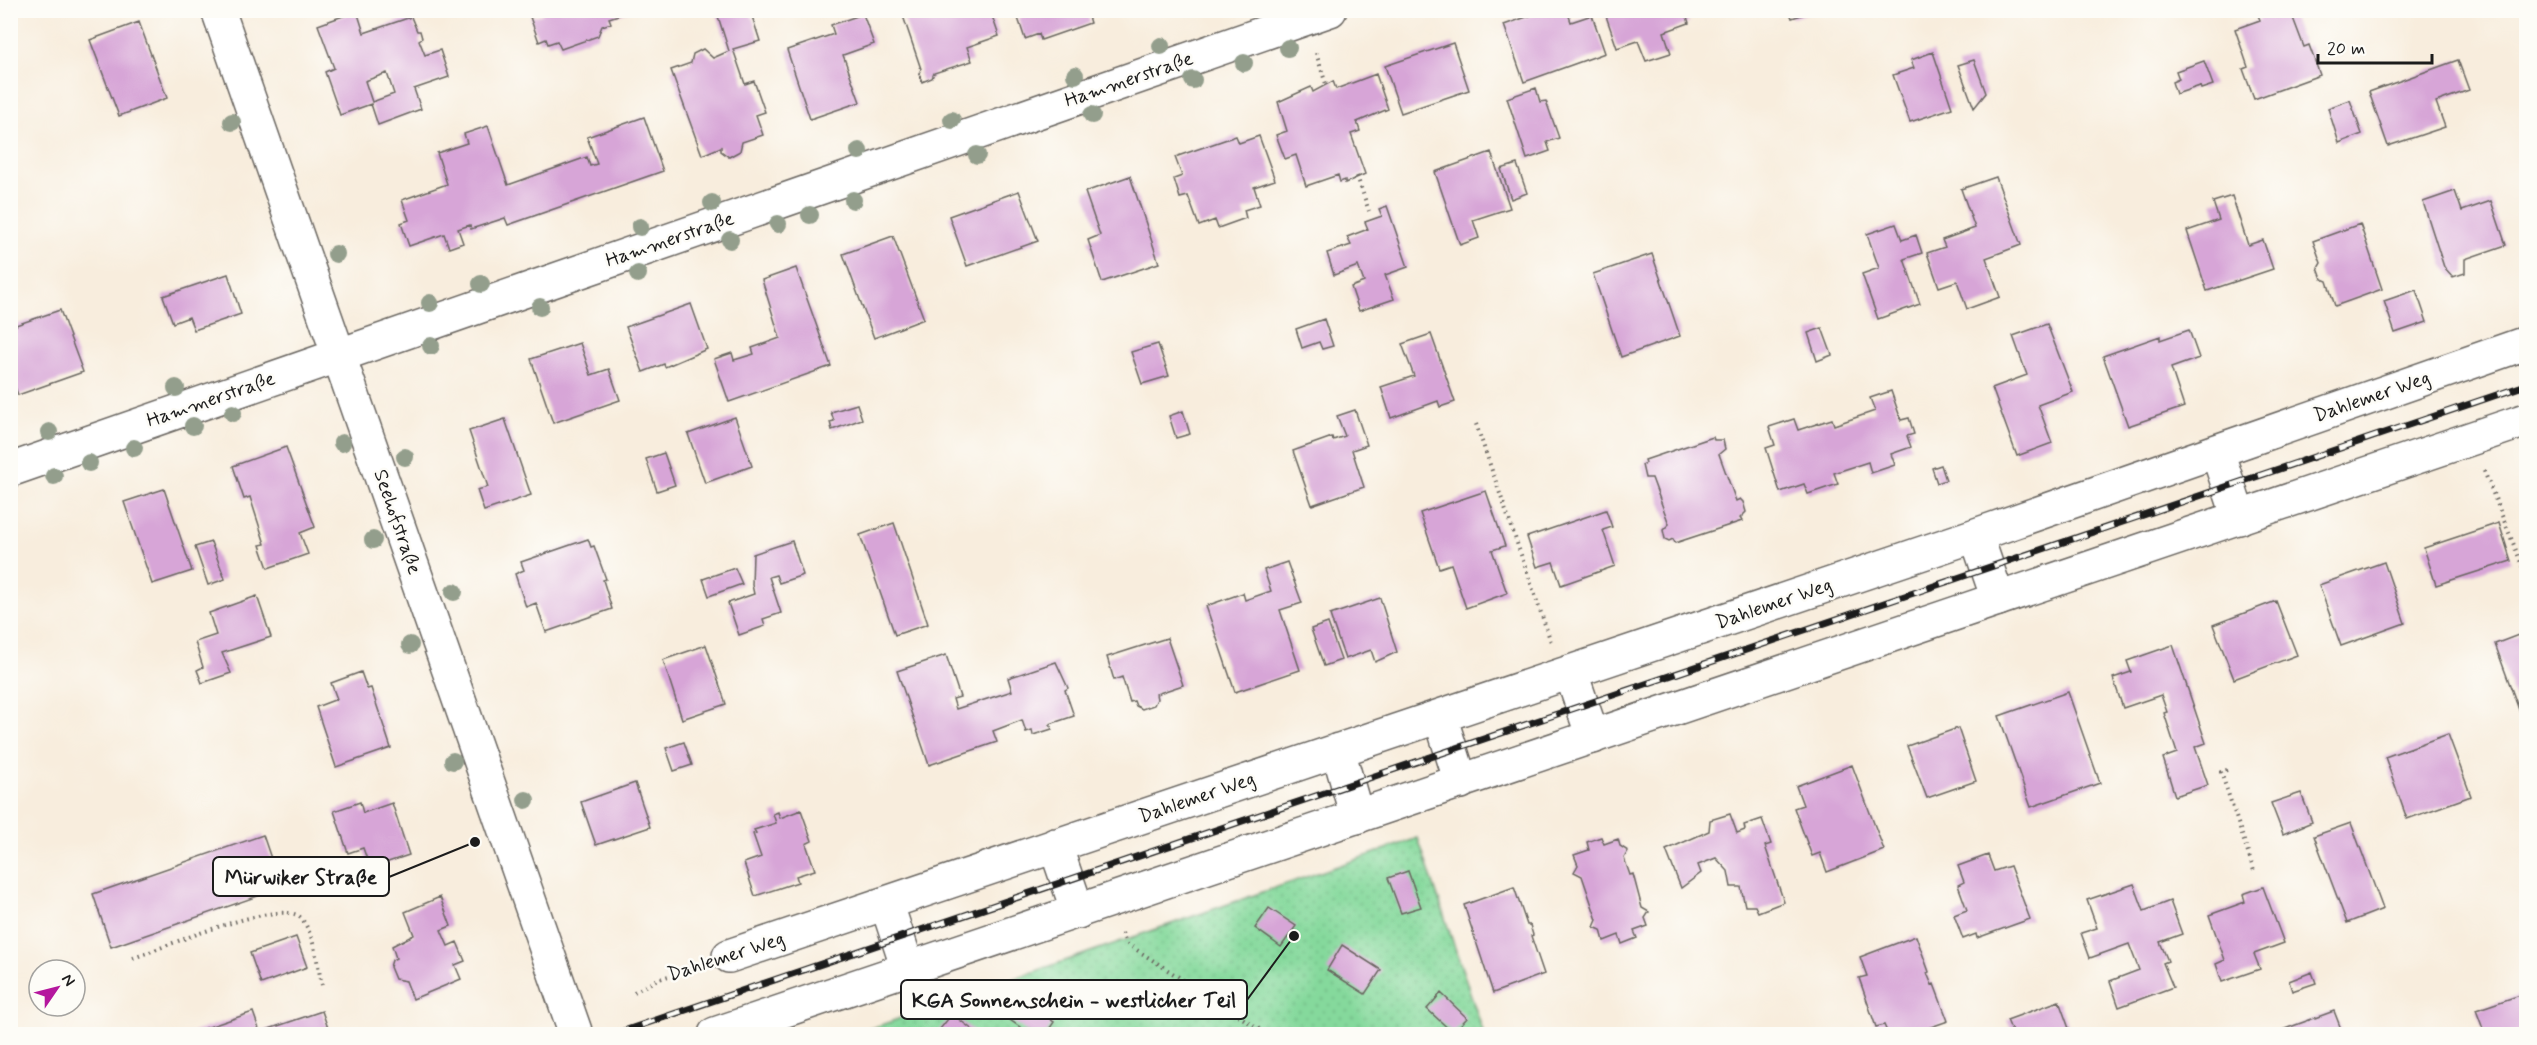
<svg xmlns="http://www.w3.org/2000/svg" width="2537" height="1045" viewBox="0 0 2537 1045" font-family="Mynerve,sans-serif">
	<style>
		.garden { fill: url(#garden-dots); stroke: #507a5c; stroke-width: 1.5 }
		.building { fill: #d7a5d7; fill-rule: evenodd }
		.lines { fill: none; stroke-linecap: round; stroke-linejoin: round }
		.street-casing { stroke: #696560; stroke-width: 36 }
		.secondary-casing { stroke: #696560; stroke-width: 36 }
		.path { stroke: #696560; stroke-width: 4; stroke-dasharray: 1.5 4.5; stroke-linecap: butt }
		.street { stroke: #fff; stroke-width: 33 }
		.secondary { stroke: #fff; stroke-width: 33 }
		.rail-casing { stroke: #1c1c1c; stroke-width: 7 }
		.rail { stroke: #fdfcf7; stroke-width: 4.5; stroke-dasharray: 14; stroke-linecap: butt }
		.tree { fill: #939e8c }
		.labels { text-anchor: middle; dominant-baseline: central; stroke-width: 5; stroke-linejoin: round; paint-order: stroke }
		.street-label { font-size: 20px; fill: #1c1c1c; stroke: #fdfcf7 }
		.leader { fill: none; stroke: #1c1c1c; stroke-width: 2 }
		.callout-dot { fill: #1c1c1c; stroke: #fdfcf7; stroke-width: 2 }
		.callout { fill: #fdfcf7; stroke: #1c1c1c; stroke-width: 2 }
		.callout-label { font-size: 21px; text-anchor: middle; font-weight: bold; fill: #1c1c1c }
	</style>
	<defs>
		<pattern id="garden-dots" width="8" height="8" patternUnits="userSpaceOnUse" patternTransform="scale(1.5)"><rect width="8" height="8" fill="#85d99c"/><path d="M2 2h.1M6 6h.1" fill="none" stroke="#72ba86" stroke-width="1.8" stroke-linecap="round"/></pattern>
	</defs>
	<rect width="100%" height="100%" fill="#fdfcf7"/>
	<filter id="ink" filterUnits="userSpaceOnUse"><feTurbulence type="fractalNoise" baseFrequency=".0167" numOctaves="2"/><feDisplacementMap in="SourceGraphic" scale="12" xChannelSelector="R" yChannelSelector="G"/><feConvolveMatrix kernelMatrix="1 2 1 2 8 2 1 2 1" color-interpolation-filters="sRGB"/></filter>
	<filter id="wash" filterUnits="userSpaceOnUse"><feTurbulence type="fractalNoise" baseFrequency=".008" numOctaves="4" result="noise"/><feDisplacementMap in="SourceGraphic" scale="24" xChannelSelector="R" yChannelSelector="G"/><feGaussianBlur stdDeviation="1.35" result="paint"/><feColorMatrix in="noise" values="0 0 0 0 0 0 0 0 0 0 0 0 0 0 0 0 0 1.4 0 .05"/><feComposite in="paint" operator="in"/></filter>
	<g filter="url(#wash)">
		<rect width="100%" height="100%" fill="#f8eddd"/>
		<path class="garden" d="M1418,838L1484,1034H855Z"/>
		<g id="blocks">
			<path class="building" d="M541,10H631V11L609,18L611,23L602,26L598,36L561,49L557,41L548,44L546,39L539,42L530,17L543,14Z
				M716,10H750L760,41L733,49L745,84L754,81L765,112L756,115L763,135L742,142L740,151L729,157L721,151V147L702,155L671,70L691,63L693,54L703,49L713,58L729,51Z
				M901,10H954L956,15L969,10H990L999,36L967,47L972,61L934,73L932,78L922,82L919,73L921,69Z
				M1030,10H1086L1090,23L1041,40L1039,34L1025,39L1018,18L1031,13Z
				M1546,10H1567L1571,22L1592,15L1605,53L1524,82L1504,25Z
				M1620,10H1685L1689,23L1664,32L1671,53L1646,61L1638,41L1617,48L1606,16Z
				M1789,10H1814V11L1792,18Z
				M2256,10H2290L2304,47L2309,45L2320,75L2254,99L2243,69L2248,67L2235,29L2260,20Z
				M357,11L364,33L411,17L417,31H420L422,38L419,40L425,55L440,50L449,77L414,89L421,109L378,125L371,104L340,115L325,72L334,68L318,25ZM387,73L394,94L372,102L365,81Z
				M863,14L874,44L843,55L860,102L810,119L787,50L834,34L831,25Z
				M139,22L167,98L119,116L90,40Z
				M1453,43L1469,90L1401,113L1385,66Z
				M1933,52L1952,108L1910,122L1893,75L1914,68L1911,60Z
				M1974,60L1986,93L1974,108L1958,65Z
				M2458,60L2469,90L2436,102L2445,127L2388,146L2369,92Z
				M2204,61L2213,85L2201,89L2200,86L2176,94L2172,82L2179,79L2176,71Z
				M1376,74L1388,109L1357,122L1360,131L1351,134L1365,174L1345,183V180L1340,182L1338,175L1306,186L1296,155L1285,159L1276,135L1287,131L1278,102L1311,87L1313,92L1333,81L1336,89Z
				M1536,88L1540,102L1546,101L1559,138L1547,142L1550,151L1527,159L1507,98Z
				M2350,100L2362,134L2339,143L2328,108Z
				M644,117L663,171L508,225L505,218L471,229L470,225L458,229L463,243L449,248L444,234L409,246L401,223L409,220L402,200L447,184L437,153L467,143L464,134L488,126L508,185L587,157L590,166L597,164L587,137Z
				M1236,136L1239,143L1259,136L1275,180L1254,187L1260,205L1244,210L1246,218L1218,228L1215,220L1199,226L1188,196L1180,198L1174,179L1182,176L1175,157Z
				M1491,152L1510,208L1473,220L1479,238L1460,245L1435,172Z
				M1517,164L1527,193L1511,199L1501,169Z
				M1130,176L1159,263L1102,282L1088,240L1100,235L1085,192Z
				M1996,177L2021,245L1986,258L2000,297L1967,309L1957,281L1939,287L1927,253L1945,247L1942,240L1975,228L1961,189Z
				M1019,191L1038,241L967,266L949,216Z
				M2455,191L2462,211L2491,201L2506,245L2465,259V273L2453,277L2444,267L2423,202Z
				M2232,196L2248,245L2263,240L2273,269L2207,291L2187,231L2219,220L2213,202Z
				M1387,206L1408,267L1385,275L1394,299L1359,311L1351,287L1364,282L1358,266L1334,275L1327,253L1351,245L1347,237L1368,229L1365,222L1382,216L1379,209Z
				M1896,224L1902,240L1916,235L1922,253L1904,259L1920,304L1878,319L1862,274L1879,268L1867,234Z
				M2360,224L2382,289L2335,306L2327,281L2322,279L2318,268L2321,263L2313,241Z
				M893,236L924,319L874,338L843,254Z
				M1652,254L1680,336L1621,357L1593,274Z
				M796,268L831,366L729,402L714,359L732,353L734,360L754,354L752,348L780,338L762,280Z
				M228,274L241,314L194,330L189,317L173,323L163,296Z
				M2416,290L2427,322L2395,333L2384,301Z
				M691,304L707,349L665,367L664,364L643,372L626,327Z
				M60,310L83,372L18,395L10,373V327Z
				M1324,319L1333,346L1322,349L1319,342L1302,348L1296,329Z
				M2047,324L2073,392L2038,405L2052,443L2017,456L1992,388L2027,375L2013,336Z
				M1822,328L1832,355L1817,361L1808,333Z
				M2189,330L2199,358L2171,368L2184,407L2128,426L2103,356L2160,336V340Z
				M1431,334L1455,402L1440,407L1438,401L1391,418L1381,387L1414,376L1402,344Z
				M580,343L591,375L609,369L620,400L553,423L531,359Z
				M1158,344L1169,376L1142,384L1131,352Z
				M1891,391L1901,420L1909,418L1914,434L1907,436L1911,447L1891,454L1895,465L1871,473L1868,462L1834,473L1838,484L1808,494L1804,484L1780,492L1766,448L1775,445L1769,427L1794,419L1798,430L1832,419L1834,425L1875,411L1870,398Z
				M857,404L862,419L832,430L830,422L834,421L831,412Z
				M1355,410L1367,445L1352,450L1364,487L1312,505L1293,451L1332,437L1333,440L1345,436L1337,416Z
				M1183,411L1190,434L1176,438L1169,416Z
				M735,417L752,466L705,483L688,434Z
				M505,419L531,495L484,511L477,490L488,487L469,431Z
				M1713,437L1714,440H1723L1725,449L1719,454L1736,501L1740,499L1743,502L1746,512L1740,518L1742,521L1675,543L1673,539L1669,541L1665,539L1663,530L1669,524L1652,478H1645L1642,465L1646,463L1645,460Z
				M286,447L315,527L300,533L308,554L268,568L260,545L265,544L250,497L244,499L233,466Z
				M664,453L675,485L657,491L646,459Z
				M1941,465L1946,480L1937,483L1932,468Z
				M164,489L192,571L152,584L124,502Z
				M1486,491L1505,546L1492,550L1507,593L1466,608L1451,564L1439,568L1420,513Z
				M1606,510L1612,527L1603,530L1615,566L1561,585L1553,562L1537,567L1527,537Z
				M894,523L928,624L895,635L860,535Z
				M2499,523L2511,561L2436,585L2424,548Z
				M588,539L591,547L594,546L606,579L603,580L612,609L546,632L536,603L526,607L515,574L524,570L521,562Z
				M792,541L803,575L779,583L776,575L769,577L781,613L763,619L765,626L739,635L728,603L754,594L752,585L753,554Z
				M211,542L225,579L208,585L195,547Z
				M1287,562L1302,603L1280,610L1300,670L1235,692L1206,606L1243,593L1245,600L1271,591L1264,570Z
				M2384,562L2405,623L2341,646L2319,585Z
				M735,568L742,584L709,596L703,579Z
				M257,596L271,637L222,653L231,673L202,683L197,670L203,667L195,642L216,635L209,613Z
				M1380,598L1397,652L1375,662L1371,650L1345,659L1330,615Z
				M2276,601L2297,655L2234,679L2213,625Z
				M1328,623L1341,660L1324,666L1311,629Z
				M2526,632V729L2495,644Z
				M1167,638L1183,685L1156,694L1157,699L1154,705L1142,709L1136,706L1134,701L1130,702L1122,677L1114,680L1107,657Z
				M706,645L726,704L682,719L663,660Z
				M2173,645L2206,743L2195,747L2208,785L2175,796L2163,758L2177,753L2164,713L2167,712L2161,695L2123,708L2113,678L2131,672L2127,661Z
				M946,655L960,697L953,699L956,709L1012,691L1008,678L1056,662L1068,688L1065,690L1074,716L1050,724L1052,729L1033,735L1032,730L1026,732L1022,720L993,731L997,742L929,765L897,671Z
				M361,672L367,689L371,688L391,748L336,767L316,707L337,699L331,683Z
				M2068,692L2100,783L2031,807L1999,716Z
				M1958,728L1976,781L1927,798L1907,746Z
				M2448,734L2471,796L2407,819L2385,757Z
				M684,742L692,765L674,771L666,748Z
				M1852,765L1884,850L1827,872L1820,853L1812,856L1794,808L1803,805L1796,786Z
				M635,783L650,827L596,845L581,802Z
				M2301,793L2312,822L2283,834L2271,803Z
				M360,802L363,813L392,803L409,855L370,868L363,848L348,853L334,811Z
				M801,810L812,841L806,844L815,870L796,876L798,882L755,896L744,863L761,857L753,834L756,833L754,830L776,823L773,814L778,812L780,818Z
				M1730,814L1737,833L1745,830L1744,825L1762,819L1771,844L1765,846L1784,902L1758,912L1755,906H1745L1741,887H1731L1728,871L1716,858L1698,865L1701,873L1681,888L1666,850L1709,831L1710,820Z
				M2351,823L2383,909L2347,923L2314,836Z
				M263,835L281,888L111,947L93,894Z
				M1601,837L1604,844L1618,839L1620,846L1628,851L1624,858L1630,875L1633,874L1642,908L1649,912L1645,918L1648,926L1634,931L1637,938L1622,944L1619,935L1604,941L1601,930L1594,927L1597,920L1582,876L1574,872L1578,865L1574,855L1589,850L1587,842Z
				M1988,855L1994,871L2010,866L2030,919L1977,938L1976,934L1963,939L1954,915L1967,910L1958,885L1964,882L1958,866Z
				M1408,871L1421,907L1401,913L1388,878Z
				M2134,884L2144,911L2170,901L2182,934L2160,942L2168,961L2163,963L2173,987L2119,1007L2110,981L2139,970L2129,944L2090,958L2081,933L2097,928L2087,900Z
				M1514,887L1527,925H1530L1533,935L1531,936L1544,974L1493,993L1464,905Z
				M2263,887L2284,943L2254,954L2260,969L2222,982L2216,964L2225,960L2209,915L2245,902L2243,894Z
				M440,897L451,926L441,930L448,946L457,942L465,961L455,965L461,979L413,999L406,981L395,979L390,967L392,960L396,958L392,946L414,935L405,912Z
				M1269,908L1296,926L1281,947L1255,928Z
				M1916,936L1929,972L1927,973L1932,985L1934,984L1948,1021L1911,1034H1888L1884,1025L1876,1027L1859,978L1867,976L1860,957Z
				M296,937L307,967L261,984L250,953Z
				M1342,945L1381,970L1365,994L1327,970Z
				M2312,972L2316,983L2292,991L2289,981Z
				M1441,993L1467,1018L1453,1033L1427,1009Z
				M2526,993V1034H2485L2476,1010Z
				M1023,1000L1054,1022L1046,1034H1030L1010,1020Z
				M2059,1001L2071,1034H2013L2007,1020Z
				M322,1011L330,1034H188L253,1012L260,1032Z
				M2334,1011L2343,1034H2284L2282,1030Z
				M952,1014L978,1034H936Z"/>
		</g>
	</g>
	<g filter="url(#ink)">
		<use href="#blocks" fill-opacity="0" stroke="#696560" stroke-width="1.5"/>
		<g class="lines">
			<defs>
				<path id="street" d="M2217,451L2239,518
					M10,470L1330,10
					M1976,535L1998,599
					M1571,673L1593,737
					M1440,716L1461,782
					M1338,750L1357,817
					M1055,845L1078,912
					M887,905L908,969
					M729,956L1976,535L2526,343"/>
				<path id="secondary" d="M218,10L576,1034
					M715,1034L2526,420"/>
			</defs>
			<use href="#street" class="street-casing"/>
			<use href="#secondary" class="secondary-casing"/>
			<path class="path" d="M1316,53L1326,84
				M1357,176L1369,211
				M1476,424L1551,642
				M2484,471L2526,575
				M2227,770L2221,772L2255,874
				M1122,933L1126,943L1267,1034
				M133,958C160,949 282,896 301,918C315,935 317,964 322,985
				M634,992L656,980L697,967"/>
			<use href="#street" class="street"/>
			<use href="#secondary" class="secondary"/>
			<defs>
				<path id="rail" d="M615,1034L2526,385"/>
			</defs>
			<use href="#rail" class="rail-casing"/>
			<use href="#rail" class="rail"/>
		</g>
		<g class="tree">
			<circle cx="1161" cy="46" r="9"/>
			<circle cx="1288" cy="48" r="9"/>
			<circle cx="1244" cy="63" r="9"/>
			<circle cx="1075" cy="75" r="9"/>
			<circle cx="1193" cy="80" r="9"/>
			<circle cx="1092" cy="115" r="9"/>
			<circle cx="952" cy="120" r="9"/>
			<circle cx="232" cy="122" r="9"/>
			<circle cx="859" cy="151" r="9"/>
			<circle cx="977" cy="155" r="9"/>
			<circle cx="853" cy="200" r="9"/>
			<circle cx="712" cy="203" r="9"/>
			<circle cx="810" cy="215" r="9"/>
			<circle cx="778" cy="224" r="9"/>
			<circle cx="640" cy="227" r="9"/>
			<circle cx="730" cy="240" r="9"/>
			<circle cx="336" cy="254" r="9"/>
			<circle cx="638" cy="274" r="9"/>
			<circle cx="481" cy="284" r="9"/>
			<circle cx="430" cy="303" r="9"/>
			<circle cx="540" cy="307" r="9"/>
			<circle cx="431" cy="346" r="9"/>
			<circle cx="176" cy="388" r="9"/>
			<circle cx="233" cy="413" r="9"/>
			<circle cx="193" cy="426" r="9"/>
			<circle cx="49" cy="432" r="9"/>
			<circle cx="342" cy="443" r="9"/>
			<circle cx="134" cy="448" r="9"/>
			<circle cx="405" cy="457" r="9"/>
			<circle cx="89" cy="463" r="9"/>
			<circle cx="54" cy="476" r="9"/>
			<circle cx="373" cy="540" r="9"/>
			<circle cx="454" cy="592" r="9"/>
			<circle cx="410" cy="645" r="9"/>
			<circle cx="453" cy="761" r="9"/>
			<circle cx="526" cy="800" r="9"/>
		</g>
	</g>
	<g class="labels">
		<g class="street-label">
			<text transform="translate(1129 80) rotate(-19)">Hammerstraße</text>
			<text transform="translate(670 240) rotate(-19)">Hammerstraße</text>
			<text transform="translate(2372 397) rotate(-19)">Dahlemer Weg</text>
			<text transform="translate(211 400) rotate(-19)">Hammerstraße</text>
			<text transform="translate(397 522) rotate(71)">Seehofstraße</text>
			<text transform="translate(1774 604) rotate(-19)">Dahlemer Weg</text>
			<text transform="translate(1197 798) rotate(-19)">Dahlemer Weg</text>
			<text transform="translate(726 957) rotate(-18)">Dahlemer Weg</text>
		</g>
	</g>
	<path class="leader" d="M475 842L389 877M1294 936L1247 1000"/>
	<g class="callout-dot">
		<circle cx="475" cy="842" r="6"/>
		<circle cx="1294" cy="936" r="6"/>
	</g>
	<g class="callout">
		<rect x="213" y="857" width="176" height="39" rx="6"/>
		<rect x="901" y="980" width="346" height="39" rx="6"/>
	</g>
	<g class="callout-label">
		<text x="301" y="884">Mürwiker Straße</text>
		<text x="1074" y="1007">KGA Sonnenschein - westlicher Teil</text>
	</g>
	<rect width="2537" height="1045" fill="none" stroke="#fdfcf7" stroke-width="36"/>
	<g transform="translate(57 988) rotate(55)"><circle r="28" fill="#fdfcf7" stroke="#a3a29f" stroke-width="1.5"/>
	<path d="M0-4.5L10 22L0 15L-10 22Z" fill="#b5179e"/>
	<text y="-9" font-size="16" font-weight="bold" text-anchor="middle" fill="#1c1c1c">N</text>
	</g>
	<path d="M2318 54v9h114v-9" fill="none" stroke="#1c1c1c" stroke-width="3"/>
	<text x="2327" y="54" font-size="18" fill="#1c1c1c" stroke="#fdfcf7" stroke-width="4.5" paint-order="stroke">20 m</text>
</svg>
